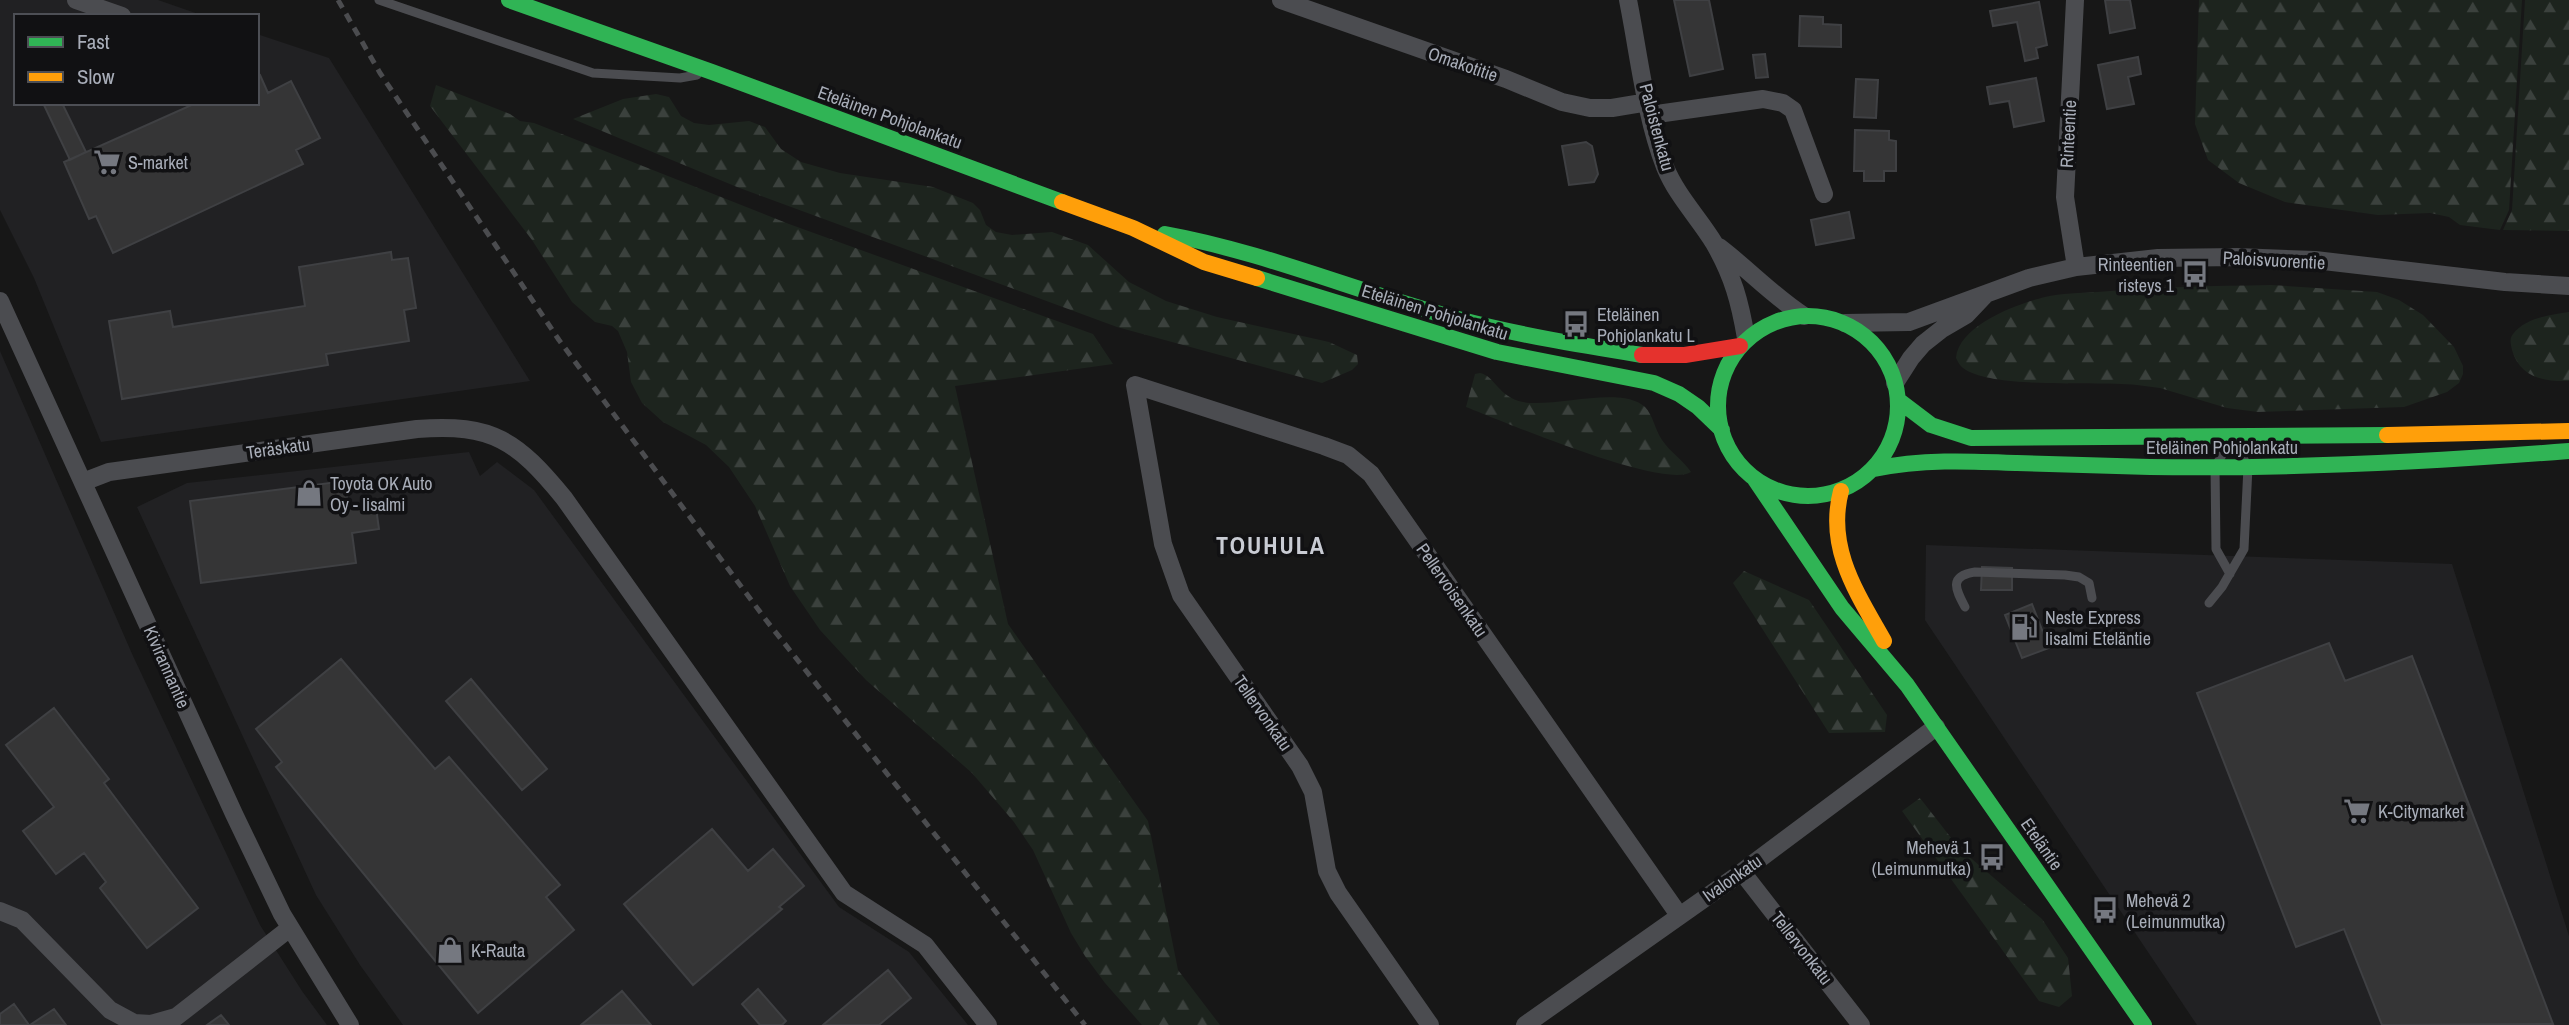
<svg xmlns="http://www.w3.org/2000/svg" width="2569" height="1025" viewBox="0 0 2569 1025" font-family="'Archivo Narrow',sans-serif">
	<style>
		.built { fill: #212123 }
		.forest { fill: url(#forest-firs) }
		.building { fill: #353536; stroke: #3f4043; stroke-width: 2 }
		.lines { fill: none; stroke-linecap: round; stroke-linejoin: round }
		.lane { stroke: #4b4c50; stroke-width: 9 }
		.street { stroke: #4b4c50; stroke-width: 18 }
		.fast { stroke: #30b455; stroke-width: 16 }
		.slow { stroke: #ff9f0a; stroke-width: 16 }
		.jam { stroke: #e5322d; stroke-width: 16 }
		.rail { stroke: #4b4c4f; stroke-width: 5; stroke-dasharray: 9 7; stroke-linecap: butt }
		.labels { text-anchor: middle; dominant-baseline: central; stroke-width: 7; stroke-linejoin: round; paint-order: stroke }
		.street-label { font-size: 18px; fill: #a8adb8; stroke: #111113 }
		.poi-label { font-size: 18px; fill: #a8adb8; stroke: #111113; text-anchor: start }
		.district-label { font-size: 24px; font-weight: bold; letter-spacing: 2px; fill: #c9ccd4; stroke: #111113 }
	</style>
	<defs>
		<pattern id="forest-firs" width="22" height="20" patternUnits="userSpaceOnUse" patternTransform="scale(1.75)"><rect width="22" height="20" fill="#1d241e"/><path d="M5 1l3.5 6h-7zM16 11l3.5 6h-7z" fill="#3b413d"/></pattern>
	</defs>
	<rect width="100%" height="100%" fill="#171717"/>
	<path class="built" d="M0,0H158L204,16H16V103H257V34L329,58L530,381L101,442L34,278L0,210Z
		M0,351L133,656L260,925L302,991L327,1025H0Z
		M469,452L480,476L497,462L534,490L839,907L909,952L968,1025H403L360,965L316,895L137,507L187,483Z
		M1926,545L2452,564L2569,936V1025H2197L1925,620Z"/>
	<path class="forest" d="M2199,0H2522L2509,210L2500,230L2460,225L2449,217L2430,213L2378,215L2285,202L2239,183L2208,160L2195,124Z
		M2525,0H2569V231L2503,230L2512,210Z
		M436,85L510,114L520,121L534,123L789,224L1093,334L1113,364L955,386L1008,624L1148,821L1178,970L1220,1025H1142L1105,983L1085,956L1071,933L1033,850L1014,822L972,773L866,680L820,630L790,586L755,506L729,467L706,445L663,422L642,403L631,382L627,352L618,331L612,326L595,322L572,302L532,240L430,106Z
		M656,94L669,97L681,116L694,123L709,125L749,121L765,127L781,149L801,162L840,173L933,187L973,203L980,210L986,225L996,232L1012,235L1052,232L1088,245L1129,282L1166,301L1217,317L1329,342L1357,355L1358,364L1352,370L1322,383L1117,327L737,187L573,119L623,99Z
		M2271,285L2377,292L2399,300L2423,315L2454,347L2463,366V374L2459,383L2447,392L2404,407L2258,412L2227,408L2160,388L2137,385C2096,381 1998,389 1966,370C1961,367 1959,364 1956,358C1959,325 2017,304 2045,297C2061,293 2081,293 2098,292C2156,287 2213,286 2271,285Z
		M2569,312V381C2543,382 2520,377 2512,350C2511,344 2509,339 2513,334C2526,317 2551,315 2569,312Z
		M1480,373C1495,376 1498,397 1523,402C1555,408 1621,385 1645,407C1653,415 1655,430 1662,440C1670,452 1683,460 1691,472C1664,490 1502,421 1466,407L1475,374Z
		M1744,571L1809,600L1887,715L1885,732L1829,733L1733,583Z
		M1920,798L1959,848L2042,919L2068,958L2072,996L2059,1007L2039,1001L1902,811Z"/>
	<path class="building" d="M1674,0H1709L1723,69L1690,76Z
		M2105,0H2130L2135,28L2110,33Z
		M2039,2L2047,45L2036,48L2038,58L2025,61L2017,22L1993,26L1990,11Z
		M1800,16L1823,17V24L1841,25V47L1799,46Z
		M1765,54L1768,77L1756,78L1753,55Z
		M2138,57L2141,74L2128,77L2134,104L2107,109L2098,65Z
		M260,75L268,93L291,81L320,138L296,150L303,164L113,253L96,216L89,219L64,162L196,103H257V76Z
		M2036,78L2044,121L2014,127L2009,101L1990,104L1987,87Z
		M1856,79L1878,80L1876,118L1854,117Z
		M43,103H62L86,152L70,160Z
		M1855,130L1889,131V140L1896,141V171H1884V181H1864V171H1854Z
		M1586,142L1592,146L1598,174L1594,182L1569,185L1562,146Z
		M1849,212L1854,238L1816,245L1811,220Z
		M391,252L392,260L408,258L416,308L404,310L409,341L326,354L328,365L122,399L109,321L170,311L173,327L305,306L299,267Z
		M345,481L348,505L375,501L379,529L352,533L356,563L201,583L190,501Z
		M1982,567L2012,568V590H1981Z
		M2032,604L2049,648L2022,658L2005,615Z
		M2329,643L2345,681L2412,656L2553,1024L2382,1025L2344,929L2296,947L2197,693Z
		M341,659L435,769L449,757L560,885L546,897L574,930L478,1013L276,767L282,762L256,729Z
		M471,679L547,769L522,790L446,701Z
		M54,708L109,779L104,783L198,908L147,948L100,888L106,882L84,853L56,874L23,831L54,807L6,745Z
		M712,829L748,871L773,849L804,886L779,907L782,909L693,985L624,904Z
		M888,970L911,998L879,1025H823Z
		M758,989L786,1021L782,1025H760L742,1004Z
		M622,991L651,1025H581Z
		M14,1004L29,1025H0V1014Z
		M54,1009L66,1025H30Z
		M221,1015L229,1025H207Z"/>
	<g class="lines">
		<path class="lane" d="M379,0L593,73L680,78L697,75
			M2230,574L2216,549L2215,467L2231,440
			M2209,603L2222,587L2244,549L2248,467L2233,439
			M1965,607C1956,590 1948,576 1975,572L2065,575L2079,577L2089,583L2092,598"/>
		<path class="street" d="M76,0L122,16
			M1281,0L1506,79L1562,102L1590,108H1612L1648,102
			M1628,0C1639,55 1645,115 1665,167C1677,196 1698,217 1714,243C1733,276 1740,302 1746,338
			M2075,0L2065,197L2076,267
			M1650,115L1763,99L1783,103L1793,110L1824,194
			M1719,247C1748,269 1773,296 1804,316
			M0,301L234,814L282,914L350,1025
			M1845,323L1909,322L2029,278L2076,267L2158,258L2237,257L2315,260L2505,282L2569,286
			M1895,383L1911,358L1923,344L1942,329L1966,315L1984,296
			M83,482L109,472L417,429C493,423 517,441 564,498L844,893L925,945L988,1025
			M1742,872L1861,1025
			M0,911L22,920L110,1010L134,1023L151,1024L176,1017L290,928
			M1430,1025L1338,893L1327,871L1313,792L1300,766L1181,595L1163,544L1135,385L1324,446L1348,455L1371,474L1679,915
			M1525,1025L1742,872L1936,727"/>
		<path class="fast" d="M509,0L712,72L1062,202
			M1165,234C1265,252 1360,293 1458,319C1518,335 1580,345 1642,355
			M1257,278L1497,352L1654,383L1679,394L1698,407L1722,430
			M1718 406a90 90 0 1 1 180 0a90 90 0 1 1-180 0Z
			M1898,400L1931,425L1971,438L2387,435
			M1874,469C1922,459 1968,461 2017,463C2061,464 2105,466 2150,467C2290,469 2429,462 2569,451
			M1754,478L1842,608L1907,685L2144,1025"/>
		<path class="slow" d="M1062,202L1133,228L1204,262L1257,278
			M2387,435L2569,431
			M1841,491C1826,548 1857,593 1884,641"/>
		<path class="jam" d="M1642,355H1685L1740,346"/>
		<path class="rail" d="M338,0L380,73L559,340L766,620L1085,1025"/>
	</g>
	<defs>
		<symbol id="supermarket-bare" viewBox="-9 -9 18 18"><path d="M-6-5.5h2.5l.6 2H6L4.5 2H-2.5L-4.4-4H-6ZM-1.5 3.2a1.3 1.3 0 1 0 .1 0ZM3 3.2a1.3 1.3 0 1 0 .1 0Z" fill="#757880" stroke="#111113" stroke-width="2.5" paint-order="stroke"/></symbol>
		<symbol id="bus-bare" viewBox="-9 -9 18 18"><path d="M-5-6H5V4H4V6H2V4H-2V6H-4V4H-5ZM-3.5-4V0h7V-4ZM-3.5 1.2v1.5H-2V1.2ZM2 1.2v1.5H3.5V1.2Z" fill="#757880" stroke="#111113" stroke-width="2.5" paint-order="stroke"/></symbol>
		<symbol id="shop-bare" viewBox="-9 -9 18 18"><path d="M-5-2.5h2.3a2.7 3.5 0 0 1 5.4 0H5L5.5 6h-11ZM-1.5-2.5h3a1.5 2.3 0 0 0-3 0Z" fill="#757880" stroke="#111113" stroke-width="2.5" paint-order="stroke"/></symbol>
		<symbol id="fuel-bare" viewBox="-9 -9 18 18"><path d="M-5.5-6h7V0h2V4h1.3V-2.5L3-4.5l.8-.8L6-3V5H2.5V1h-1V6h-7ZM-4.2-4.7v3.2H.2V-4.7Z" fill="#757880" stroke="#111113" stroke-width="2.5" paint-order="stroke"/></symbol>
	</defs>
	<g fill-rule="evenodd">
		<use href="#supermarket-bare" x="88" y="143" width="38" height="38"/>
		<use href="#bus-bare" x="2176" y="255" width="38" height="38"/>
		<use href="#bus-bare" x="1557" y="305" width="38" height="38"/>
		<use href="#shop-bare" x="290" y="474" width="38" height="38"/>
		<use href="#fuel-bare" x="2005" y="608" width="38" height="38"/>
		<use href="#supermarket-bare" x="2338" y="792" width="38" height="38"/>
		<use href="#bus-bare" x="1973" y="838" width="38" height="38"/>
		<use href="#bus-bare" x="2086" y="891" width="38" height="38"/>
		<use href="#shop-bare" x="431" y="931" width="38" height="38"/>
	</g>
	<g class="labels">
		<g class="street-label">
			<text transform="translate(1463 64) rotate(19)">Omakotitie</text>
			<text transform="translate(890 117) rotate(20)">Eteläinen Pohjolankatu</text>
			<text transform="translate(1657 127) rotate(75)">Paloistenkatu</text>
			<text transform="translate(2068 134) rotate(-87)">Rinteentie</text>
			<text transform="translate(2274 260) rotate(3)">Paloisvuorentie</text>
			<text transform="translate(1435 312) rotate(17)">Eteläinen Pohjolankatu</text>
			<text x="2222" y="447">Eteläinen Pohjolankatu</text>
			<text transform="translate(278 448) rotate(-8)">Teräskatu</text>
			<text transform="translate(1452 590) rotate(55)">Pellervoisenkatu</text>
			<text transform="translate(167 667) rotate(66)">Kivirannantie</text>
			<text transform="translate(1263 713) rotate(55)">Tellervonkatu</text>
			<text transform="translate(2042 844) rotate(55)">Eteläntie</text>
			<text transform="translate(1732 878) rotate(-35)">Ivalonkatu</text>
			<text transform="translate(1802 948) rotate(52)">Tellervonkatu</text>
		</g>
		<g class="poi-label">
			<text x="128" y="162">S-market</text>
			<text x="2174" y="264" text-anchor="end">Rinteentien<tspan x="2174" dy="21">risteys 1</tspan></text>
			<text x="1597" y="314">Eteläinen<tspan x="1597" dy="21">Pohjolankatu L</tspan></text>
			<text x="330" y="483">Toyota OK Auto<tspan x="330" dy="21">Oy - Iisalmi</tspan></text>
			<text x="2045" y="617">Neste Express<tspan x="2045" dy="21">Iisalmi Eteläntie</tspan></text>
			<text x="2378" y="811">K-Citymarket</text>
			<text x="1971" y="847" text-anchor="end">Mehevä 1<tspan x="1971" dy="21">(Leimunmutka)</tspan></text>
			<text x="2126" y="900">Mehevä 2<tspan x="2126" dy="21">(Leimunmutka)</tspan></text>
			<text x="471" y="950">K-Rauta</text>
		</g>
		<g class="district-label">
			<text x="1271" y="545">TOUHULA</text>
		</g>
	</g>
	<rect x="14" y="14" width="245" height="91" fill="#111113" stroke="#4d4f55" stroke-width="2"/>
	<rect x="28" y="37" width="35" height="10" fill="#30b455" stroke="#4d4f55" stroke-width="2"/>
	<text x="77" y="49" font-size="21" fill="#a8adb8">Fast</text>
	<rect x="28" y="72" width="35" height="10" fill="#ff9f0a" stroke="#4d4f55" stroke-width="2"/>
	<text x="77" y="84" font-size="21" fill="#a8adb8">Slow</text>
</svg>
